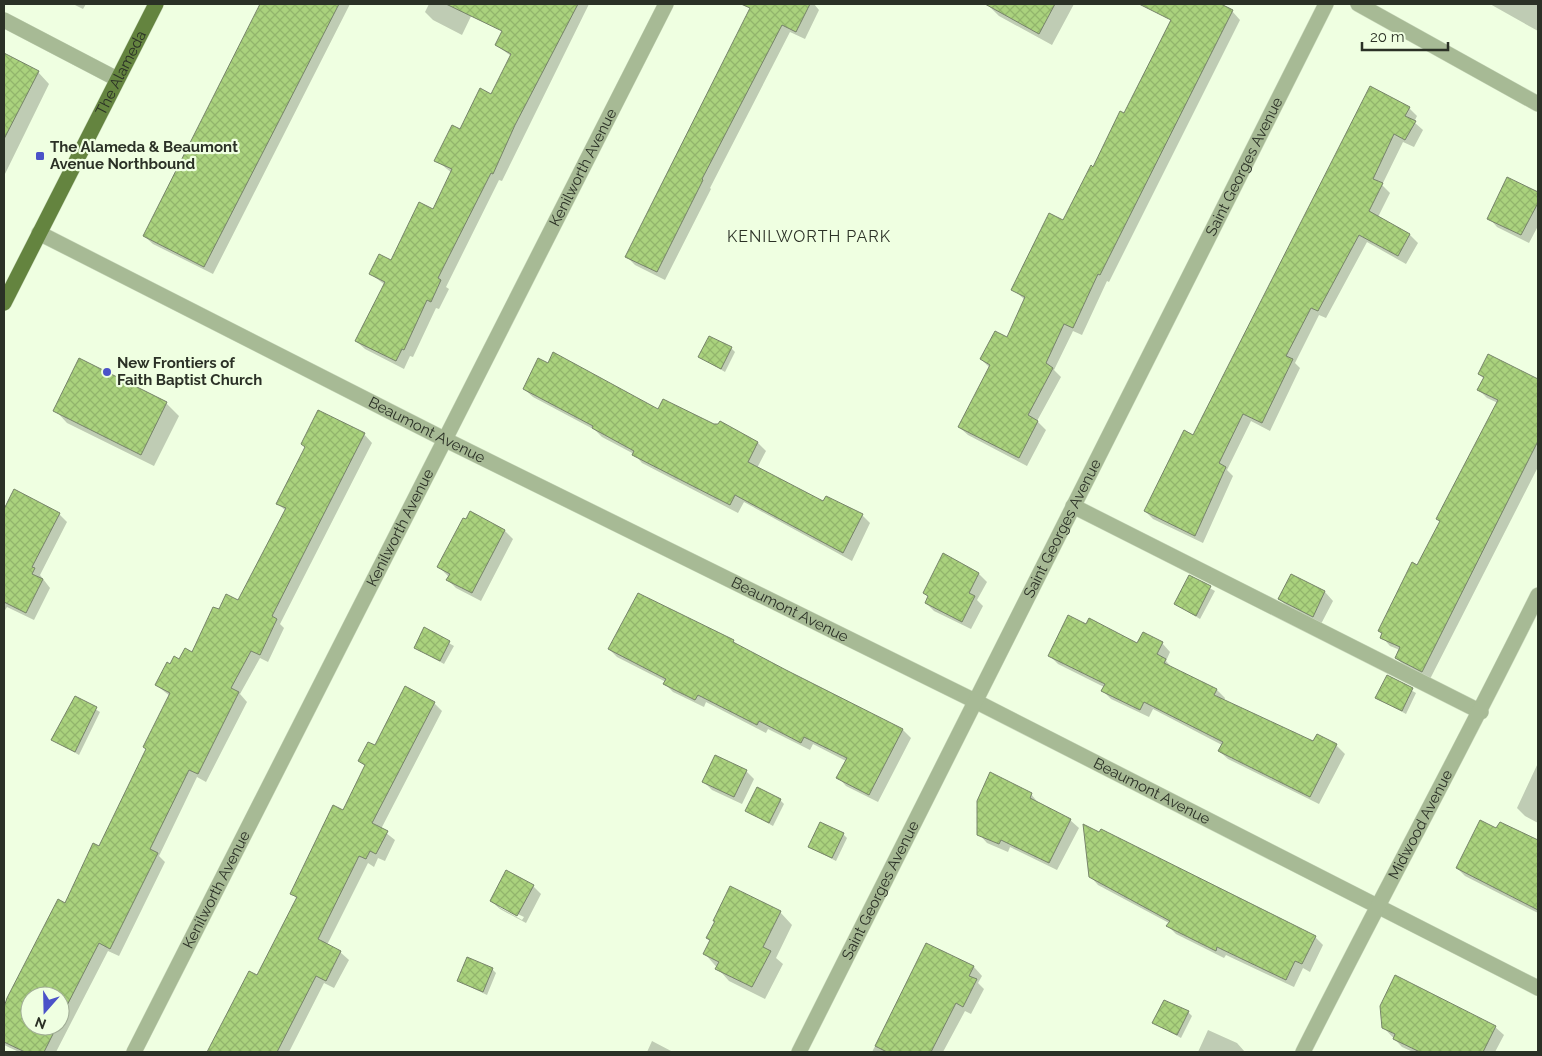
<svg xmlns="http://www.w3.org/2000/svg" width="1542" height="1056" viewBox="0 0 1542 1056" font-family="Raleway,sans-serif">
	<style>
		.shadow { fill: #0003; fill-rule: evenodd }
		.building { fill: url(#building-cross-hatch); stroke: #77846a }
		.lines { fill: none; stroke-linecap: round; stroke-linejoin: round }
		.minor-casing { stroke: #ccdabf; stroke-width: 16 }
		.major-casing { stroke: #ccdabf; stroke-width: 16 }
		.minor { stroke: #a7ba95; stroke-width: 15 }
		.major { stroke: #64843f; stroke-width: 15 }
		.poi-dot { fill: #4b52c8; stroke: #efffe1; stroke-width: 2 }
		.labels { text-anchor: middle; dominant-baseline: central; stroke-width: 4.5; stroke-linejoin: round; paint-order: stroke }
		.street-label { font-size: 15px; fill: #2b3126; stroke: #efffe1 }
		.poi-label { font-size: 15px; font-weight: bold; fill: #2b3126; stroke: #efffe1; text-anchor: start }
		.neighbourhood-label { font-size: 16px; letter-spacing: 1px; fill: #2b3126; stroke: #efffe1 }
	</style>
	<defs>
		<pattern id="building-cross-hatch" width="8" height="8" patternUnits="userSpaceOnUse" patternTransform="scale(1.25)"><rect width="8" height="8" fill="#aad27d"/><path d="M0 0l8 8M0 8l8-8" fill="none" stroke="#92b56c"/></pattern>
	</defs>
	<rect width="100%" height="100%" fill="#efffe1"/>
	<path class="shadow" d="M73,4H86L83,9Z
		M263,4H350L213,274L153,244L144,236Z
		M429,4H470L475,8L462,35L433,20L425,12Z
		M538,4H589L502,181L499,180L446,287L449,289L439,309L436,308L413,357L410,356L404,369L365,349L356,341L385,285L371,274L391,262L433,211L452,173L436,160L492,95L511,56L496,45L530,19Z
		M754,4H814L819,10L805,39L790,32L710,188L711,189L665,280L635,265L627,257Z
		M987,4H1074L1052,45L999,16Z
		M1178,4H1218L1232,11L1240,20L1109,282L1107,281L1082,335L1073,331L1054,370L1061,377L1037,421L1046,430L1027,466L968,435L959,427L990,368L981,359L1007,339L1025,300L1013,289L1063,222L1125,115Z
		M1490,4H1538V31Z
		M4,55L38,72L49,84L4,176Z
		M1409,108L1417,116L1414,122L1423,130L1414,147L1403,142L1382,185L1390,193L1378,217L1410,235L1418,243L1406,264L1367,242L1326,318L1319,315L1295,363L1300,368L1270,431L1251,421L1227,470L1233,476L1203,543L1153,519L1145,511Z
		M1507,178L1538,194V226L1529,243L1497,227L1489,218Z
		M731,348L735,352L725,372L700,357Z
		M1488,356L1538,380V467L1430,679L1405,666L1396,658L1400,650L1390,646L1382,637L1441,522L1438,519L1498,403L1487,398L1479,390L1484,379L1479,374Z
		M80,360L166,403L179,416L154,466L67,423L55,410Z
		M524,389L659,411L719,426L758,443L766,451L757,468L824,503L862,515L870,523L852,561L744,502L738,513L642,463L634,454L602,437L595,430L533,397Z
		M364,434L372,443L280,624L284,628L268,662L260,658L240,694L247,702L206,782L197,777L159,856L165,862L119,956L108,951L56,1052H19L4,1045V1008L59,901L65,904L99,847L147,749L170,696L156,685L171,665L192,654L219,611L239,602L286,511L278,504L306,448L302,444ZM30,996H60V1026H30Z
		M15,491L59,514L67,522L40,575L50,588L34,620L7,607L4,612V512Z
		M471,513L505,531L513,539L481,601L456,588L448,580L449,577L439,567Z
		M979,574L987,582L977,600L983,606L971,629L934,611L926,603L929,597L925,593Z
		M1291,575L1325,592L1333,601L1321,624L1288,607L1279,599Z
		M1189,577L1215,591L1200,619L1175,604Z
		M1087,626L1138,645L1162,643L1170,652L1166,661L1173,669L1217,690L1225,698L1224,701L1313,743L1317,735L1336,745L1345,754L1319,804L1228,759L1219,751L1222,745L1153,709L1149,717L1111,699L1103,691L1104,687L1058,664L1050,656Z
		M424,629L454,646L444,664L415,648Z
		M733,641L738,646L903,730L911,738L878,802L846,786L838,777L846,761L813,744L810,750L768,729L766,733L706,702L704,707L673,692L665,684L666,682L617,657L609,649Z
		M1387,677L1416,693L1406,714L1377,698Z
		M75,697L100,712L79,755L53,740Z
		M434,703L442,711L381,829L395,840L385,861L378,858L374,867L368,863L327,945L340,952L349,960L334,988L324,983L289,1052H209L249,973L258,977L297,899L292,893L344,812L366,767L360,761Z
		M1538,763V823L1525,816L1517,808Z
		M746,771L754,779L742,804L712,790L704,782Z
		M1031,794L1039,804L1070,820L1079,828L1057,870L1010,847L1008,852L987,843L979,834Z
		M780,800L784,804L773,826L747,811Z
		M1500,823L1538,842V913L1465,876L1457,868L1497,830Z
		M843,834L847,838L836,861L809,847Z
		M1090,876L1315,937L1323,945L1310,972L1303,968L1294,987L1226,955L1224,958L1176,934L1168,926L1169,923L1098,885Z
		M533,886L541,894L526,923L500,909L491,901ZM499,905L524,917L522,920L499,907Z
		M780,912L792,925L776,958L783,964L765,999L729,981L705,954Z
		M927,945L974,967L982,976L978,983L984,989L971,1014L965,1011L943,1052H872Z
		M492,969L496,973L487,995L458,981Z
		M1188,1012L1192,1016L1181,1038L1154,1023Z
		M1383,1027H1495L1504,1035L1495,1052H1413L1402,1047Z
		M1208,1030L1237,1043L1245,1052H1198Z
		M652,1041L673,1052H647Z"/>
	<path class="building" d="M260,4H339L204,267L143,236Z
		M446,4H578L515,125L493,174L491,173L444,266L438,278L441,280L431,302L427,300L404,350L402,349L396,361L355,341L385,282L369,274L379,254L391,260L419,202L433,209L452,169L434,161L452,125L460,129L480,88L491,94L511,54L495,45L502,31Z
		M741,4H810L796,32L782,25L702,179L703,180L657,272L625,257L750,8Z
		M985,4H1055L1039,34Z
		M1139,4H1221L1233,10L1100,275L1098,274L1073,328L1064,324L1046,363L1053,368L1028,415L1038,421L1019,458L958,427L990,365L980,359L995,331L1007,337L1025,297L1011,290L1049,213L1063,220L1091,165L1093,167L1120,111L1124,113L1171,20Z
		M4,53L39,71L4,139Z
		M1370,86L1410,107L1405,116L1416,121L1405,140L1394,134L1373,179L1383,183L1369,211L1410,234L1398,256L1359,235L1318,311L1311,308L1286,356L1293,359L1262,423L1243,414L1219,463L1226,467L1195,536L1144,511L1184,430L1193,435Z
		M1507,177L1538,192V203L1521,235L1487,219Z
		M709,336L732,347L721,369L698,357Z
		M553,352L658,409L663,399L714,424H718L720,421L758,442L748,462L823,501L826,496L863,514L843,553L735,495L730,505L632,455L634,451L592,428L593,426L523,389L538,358L548,363Z
		M1488,354L1538,379V441L1422,672L1395,658L1400,647L1380,638L1382,633L1378,631L1412,562L1417,565L1440,521L1436,519L1498,400L1477,390L1484,377L1478,374Z
		M79,358L167,402L141,455L53,411Z
		M318,410L365,433L272,616L277,619L260,655L251,651L231,688L239,692L198,774L189,770L150,849L158,853L110,949L99,943L60,1019V996H30V1026H57L44,1052H25L4,1042V1007L7,998L58,899L65,903L93,843L99,846L146,749L143,747L170,693L155,685L167,662L170,664L174,656L179,659L185,648L192,652L213,607L219,609L226,594L238,600L286,508L276,504L305,447L301,444Z
		M14,489L60,513L32,567L35,568L32,574L43,579L26,613L4,602V509Z
		M470,511L505,530L472,593L446,580L450,574L437,567L463,518L466,519Z
		M943,553L979,573L969,593L975,596L962,622L925,603L928,596L923,593Z
		M1291,574L1325,591L1313,617L1278,599Z
		M1189,575L1211,586L1196,616L1174,604Z
		M638,593L734,640L733,642L786,670L903,729L869,795L836,778L847,758L804,737L801,743L759,721L757,725L698,695L695,700L663,684L666,679L608,649Z
		M1068,615L1086,624L1089,618L1137,643L1143,632L1163,642L1157,654L1166,659L1164,663L1217,689L1214,695L1313,741L1317,734L1337,744L1310,797L1218,751L1223,742L1144,702L1140,710L1101,691L1105,684L1048,656Z
		M424,627L450,641L440,661L414,648Z
		M1387,675L1413,688L1402,711L1375,698Z
		M405,686L435,702L372,823L388,831L376,854L370,851L366,859L359,856L318,939L341,951L326,981L316,976L277,1052H207L249,971L257,975L297,897L290,894L333,805L343,810L365,765L358,761L368,742L375,745Z
		M75,696L97,707L75,752L51,740Z
		M715,755L747,770L734,797L702,782Z
		M990,772L1032,793L1030,798L1071,819L1049,863L1001,840L999,844L977,835V801Z
		M757,787L781,799L769,823L745,811Z
		M1480,820L1496,828L1500,822L1538,840V910L1456,868Z
		M820,822L844,833L832,858L808,847Z
		M1083,824L1099,832L1101,829L1316,936L1302,964L1295,961L1286,980L1217,947L1216,951L1166,926L1170,921L1089,877Z
		M506,870L534,885L517,916L490,901Z
		M730,886L781,911L763,947L771,951L752,987L715,969L719,962L703,954L710,940L706,938L715,921H713Z
		M926,943L974,966L969,976L977,979L963,1007L956,1003L931,1052H887L875,1046Z
		M467,957L493,968L483,992L457,981Z
		M1395,975L1496,1026L1483,1052H1420L1393,1039L1395,1034L1382,1028L1380,1006Z
		M1164,1000L1189,1011L1177,1035L1152,1023Z"/>
	<g class="lines">
		<defs>
			<g id="minor">
				<path d="M1358,4L1538,104"/>
				<path d="M4,20L117,79"/>
				<path id="s1" d="M39,233L444,439L975,701L1538,988"/>
				<path d="M1073,506L1481,712"/>
				<path id="s2" d="M134,1052L666,4"/>
				<path id="s3" d="M799,1052L1326,4"/>
				<path id="s4" d="M1303,1052C1380,899 1462,749 1538,595"/>
			</g>
			<g id="major">
				<path id="s5" d="M4,303L156,4"/>
			</g>
		</defs>
		<use href="#minor" class="minor-casing"/>
		<use href="#major" class="major-casing"/>
		<use href="#minor" class="minor"/>
		<use href="#major" class="major"/>
	</g>
	<g class="poi-dot">
		<rect x="35" y="151" width="10" height="10" rx="2.5"/>
		<circle cx="107" cy="372" r="5"/>
	</g>
	<g class="labels">
		<g class="street-label">
			<text stroke="none"><textPath href="#s5" startOffset="258">The Alameda</textPath></text>
			<text stroke="none"><textPath href="#s3" startOffset="991">Saint Georges Avenue</textPath></text>
			<text stroke="none"><textPath href="#s2" startOffset="992">Kenilworth Avenue</textPath></text>
			<text stroke="none"><textPath href="#s1" startOffset="435">Beaumont Avenue</textPath></text>
			<text stroke="none"><textPath href="#s2" startOffset="588">Kenilworth Avenue</textPath></text>
			<text stroke="none"><textPath href="#s3" startOffset="586">Saint Georges Avenue</textPath></text>
			<text stroke="none"><textPath href="#s1" startOffset="840">Beaumont Avenue</textPath></text>
			<text stroke="none"><textPath href="#s1" startOffset="1245">Beaumont Avenue</textPath></text>
			<text stroke="none"><textPath href="#s4" startOffset="256">Midwood Avenue</textPath></text>
			<text stroke="none"><textPath href="#s2" startOffset="182">Kenilworth Avenue</textPath></text>
			<text stroke="none"><textPath href="#s3" startOffset="181">Saint Georges Avenue</textPath></text>
		</g>
		<g class="poi-label">
			<text x="50" y="147">The Alameda &amp; Beaumont<tspan x="50" dy="17">Avenue Northbound</tspan></text>
			<text x="117" y="363">New Frontiers of<tspan x="117" dy="17">Faith Baptist Church</tspan></text>
		</g>
		<g class="neighbourhood-label">
			<text x="809" y="236">KENILWORTH PARK</text>
		</g>
	</g>
	<rect width="1542" height="1056" fill="none" stroke="#2b3126" stroke-width="10"/>
	<g transform="translate(45 1011) rotate(200)"><circle r="24" fill="#efffe1" stroke="#a1ad96"/>
	<path d="M0-4L9 19L0 12L-9 19Z" fill="#4b52c8"/>
	<text y="-8" font-size="14" font-weight="bold" text-anchor="middle" fill="#2b3126">N</text>
	</g>
	<path d="M1362 42v8h86v-8" fill="none" stroke="#2b3126" stroke-width="2.5"/>
	<text x="1370" y="42" font-size="15" fill="#2b3126" stroke="#efffe1" stroke-width="4" paint-order="stroke">20 m</text>
</svg>
